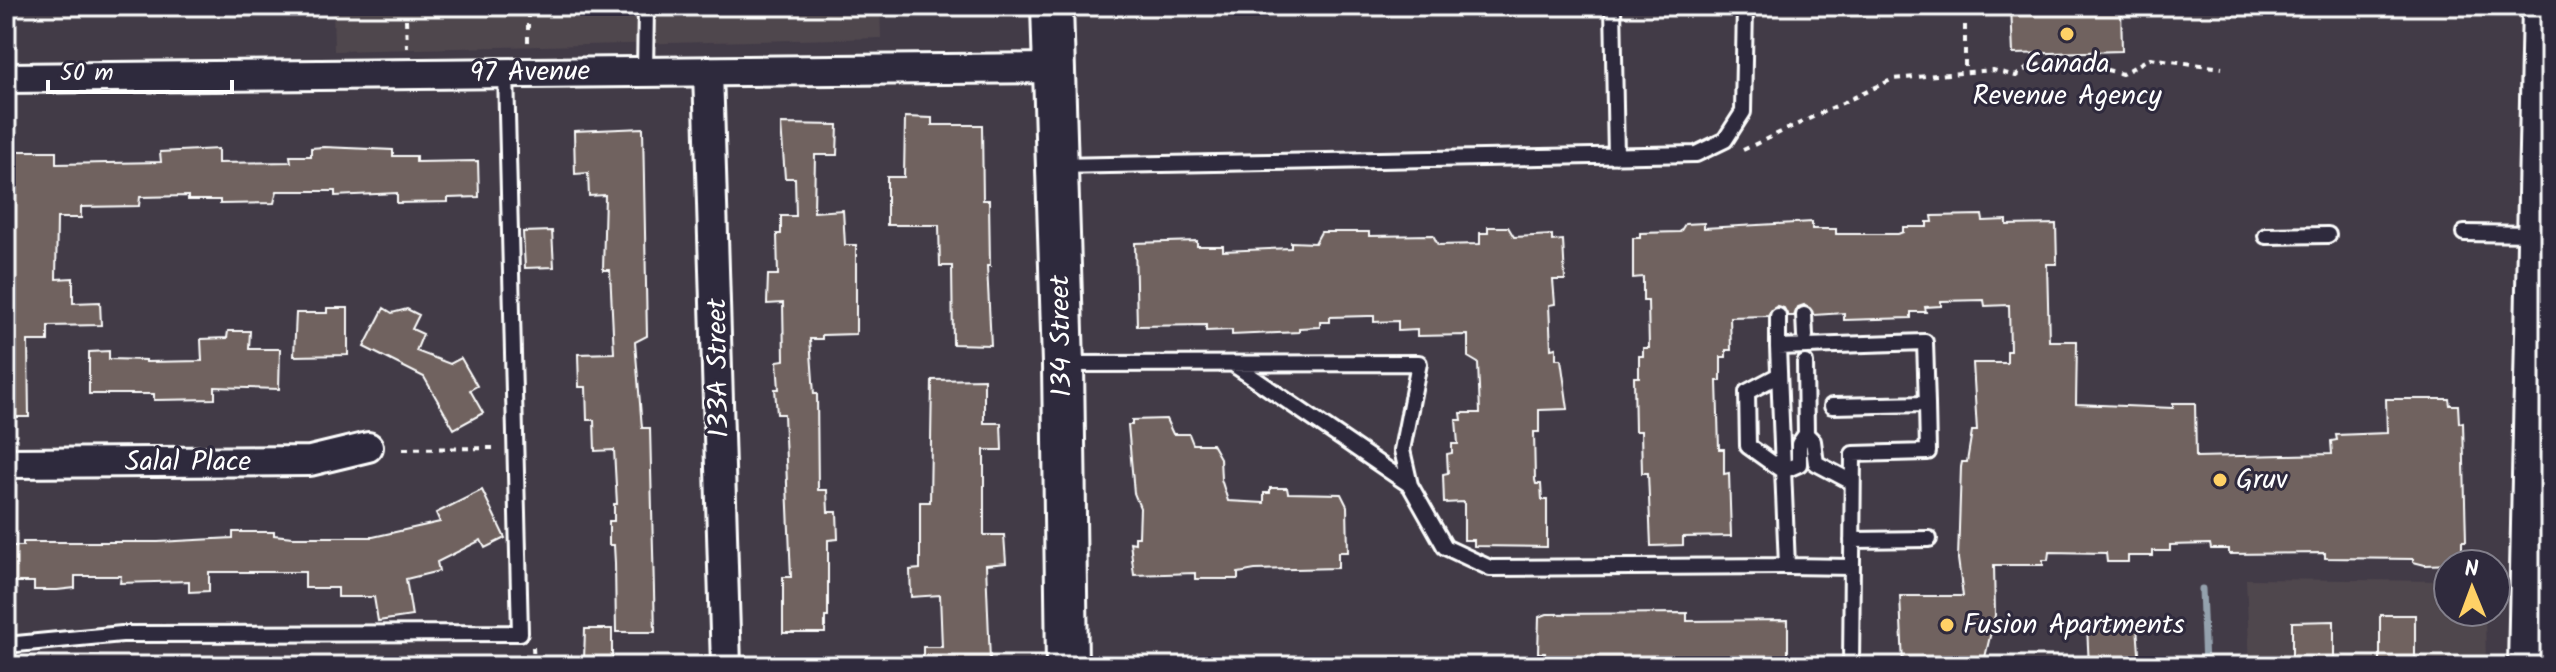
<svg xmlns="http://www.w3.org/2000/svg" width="2556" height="672" viewBox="0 0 2556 672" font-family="Kalam,sans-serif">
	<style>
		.built { fill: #50474e }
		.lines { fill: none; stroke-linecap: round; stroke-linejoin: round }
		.stream { stroke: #94a1ad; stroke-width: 7 }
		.building { fill: #6f625e; stroke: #fff; stroke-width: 2 }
		.lane-casing { stroke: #fff; stroke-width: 20 }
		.street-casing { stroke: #fff; stroke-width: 34 }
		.secondary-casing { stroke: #fff; stroke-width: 46 }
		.primary-casing { stroke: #fff; stroke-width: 50 }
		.path { stroke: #fff; stroke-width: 4; stroke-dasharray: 6 6; stroke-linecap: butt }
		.lane { stroke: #2f2a3d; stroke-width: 14 }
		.street { stroke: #2f2a3d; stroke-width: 28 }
		.secondary { stroke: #2f2a3d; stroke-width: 40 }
		.primary { stroke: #2f2a3d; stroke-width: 44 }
		.poi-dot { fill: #ffd166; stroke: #2f2a3d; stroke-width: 3 }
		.labels { text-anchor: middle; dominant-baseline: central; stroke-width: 6; stroke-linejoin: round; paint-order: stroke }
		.poi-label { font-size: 28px; fill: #fff; stroke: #2f2a3d; text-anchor: start }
		.street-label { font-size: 28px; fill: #fff; stroke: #2f2a3d }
	</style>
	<rect width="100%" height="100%" fill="#423b47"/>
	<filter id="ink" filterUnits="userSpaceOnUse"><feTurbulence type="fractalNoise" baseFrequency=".0125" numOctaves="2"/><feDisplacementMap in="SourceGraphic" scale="16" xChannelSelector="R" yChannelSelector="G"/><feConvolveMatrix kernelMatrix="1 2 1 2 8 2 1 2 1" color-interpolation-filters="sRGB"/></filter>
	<g filter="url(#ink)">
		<path class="built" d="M333,6H880L881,38L334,51Z
			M2246,579L2448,581V612H2485L2486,666H2250Z"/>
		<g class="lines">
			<path class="stream" d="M2202,589L2205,666"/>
		</g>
		<path class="building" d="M2011,6H2121L2122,51L2013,54Z
			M905,117L932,118V125H982L983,200H989L990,266H987L991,345L953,344L952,266H940L939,225H887V177H904Z
			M781,124L838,125L837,155H815L814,212L843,210L845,245H856V334L822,335V339H810L814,394H817L818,490H827L828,512H837L838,539L828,540V617H825V633H783V577H791L784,414H777L775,389H779L777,361L784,360L783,303L767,304L768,275H778L777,234H781V216H796L795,178H785Z
			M643,128L647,336L635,342L642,428H650L655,632H616L615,563L614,545H609V521H614V504H617L614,450L595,451L594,420H587L586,387H579L578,354L614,353L610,270H603L605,195L589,196L588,173L575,174L574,131Z
			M324,147L393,150V156H416V162L478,161L479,197L448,198V202L397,203V193L335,196V191H277L274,203L220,204V200H188V196L140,197L139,206L81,207V218H57L56,279L73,278V303L100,302L101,325L48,326V341H28L29,417H6V151H56V164L161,162L160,152L218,149V163L291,162L290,156H311V148Z
			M1982,215L1983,221L2007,220V225L2056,224L2057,264H2047L2049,341H2077L2076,404L2173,408V403H2195L2196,457L2332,454L2331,441L2337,440L2336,435L2387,433L2386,399H2449L2450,405H2458L2459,423L2463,422L2466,541H2462V558H2454V564L2425,565L2413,562V559L2325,558V553L2229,554V549H2211L2210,544L2170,545V551H2153V556H2128V562H2107L2106,553L2049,552L2048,560H2043V565H1994L1995,615L1983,666H1903L1900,596H1963L1958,559L1961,467L1962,462H1967L1972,431H1977L1973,363H2007V351H2010L2009,305L1985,306L1984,300L1941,301V306L1925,307L1926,312H1911V318L1844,320V313L1814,315L1804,305L1798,307L1794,316H1788L1784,308L1777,306L1768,316L1730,317L1731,350H1726V357H1721V381H1717L1719,449H1724V474L1729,473L1731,536L1683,537V545L1651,546L1648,473H1642L1641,431H1635L1634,377H1639V356H1643V348H1649L1648,301H1643V277L1633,278V238H1640V233L1680,232L1685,224L1704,223V228L1812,222V229H1836V234H1898L1903,232V227H1927V222H1933L1932,216Z
			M1488,227H1508L1514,237L1552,235V241L1563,240L1565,280H1553L1555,304L1549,305L1551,349L1556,348V359H1561L1568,409L1539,410V432H1534L1535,480L1536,484H1541L1542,500H1547V547L1474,546V540H1464V502L1444,503L1443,474L1448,473L1447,454L1452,453V444H1458L1456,420H1462L1461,413H1480L1478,363L1468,357V335L1417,336V330L1398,331V321L1374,322V316H1368L1330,317V322H1320V327L1299,328V332L1232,335V330L1206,331V325L1137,326L1135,243L1197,241V246H1223V251L1291,248V242L1315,243L1321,232H1369V236L1433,235L1438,245L1480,244V233H1488Z
			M552,231L554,267L525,268L523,232Z
			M327,308H348V355L294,356L296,313H327Z
			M384,308L392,313L407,309L419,315L412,329L423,334L416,351L450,364L461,358L477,386L470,390L483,413L454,429L424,377L364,347Z
			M228,331H250L249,349H280L279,389L215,387V399L154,400V394H89V352L109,351V359L146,360V362L202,361L201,339L227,338Z
			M984,379V423H1001L1002,450H984V535H1004L1006,563L986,565L990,660L988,666H923V647H942L940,595L911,597L910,570L920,569V502H930L932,380Z
			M1166,419L1173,434H1189L1193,444H1212L1220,458L1221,479L1228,501L1264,503V493H1270V488H1287L1288,493L1341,494L1347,506L1348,552H1338V568L1255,570L1238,573V579H1195V573L1134,575L1130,542L1135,543V537H1139L1140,508L1134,493L1128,425H1132V420Z
			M482,490L505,538L485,548L481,540L437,562L439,571L406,579L412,616L378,621L374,597H338V588H305V572H209V591L189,592V581L120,583L121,576H75V588L57,590H34V582H6V546H23V542H158L233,538V532H274V535L293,537H373L440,522L436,513Z
			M1687,613V621L1788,620V666H1545V653H1538L1539,617L1547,614Z
			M2380,615H2415V666H2380Z
			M2334,621V666H2292V622Z
			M2137,626L2140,666H2089L2087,627Z
			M585,629H612V660H584Z"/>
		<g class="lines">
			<defs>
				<path id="lane" d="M1613,6L1616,156
					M645,72L646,6
					M1057,166L1696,154L1725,140L1743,112L1745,6
					M2464,233L2537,234
					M2266,236L2328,235
					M1804,315L1805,336
					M1778,347V316
					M1064,364L1419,363L1402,450L1410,485L1445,547L1490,568L1787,566L1778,347L1925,342L1927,404
					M1233,364L1410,485
					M1779,375L1747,392L1748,446L1783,471L1799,464V444L1806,434L1805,363
					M1832,406L1927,404L1928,452L1853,454L1851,666
					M1806,434L1813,441L1816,463L1850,481
					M1852,540L1929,539
					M1787,566L1852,567
					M6,645L122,634L520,633L506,73"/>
				<path id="street" d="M708,71L726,666
					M6,78L1054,68
					M6,463L310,461L368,447"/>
				<path id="secondary" d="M1052,6L1063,364L1067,666"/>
				<path id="primary" d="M2531,666L2545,6"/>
			</defs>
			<use href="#lane" class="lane-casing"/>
			<use href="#street" class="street-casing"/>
			<use href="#secondary" class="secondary-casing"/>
			<use href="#primary" class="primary-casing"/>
			<path class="path" d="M528,12V46
				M406,19L407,48
				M1965,25V72
				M1743,150L1893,79L1993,70L2016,76C2041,53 2091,65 2122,74L2150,58L2222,68
				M403,449L497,448
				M533,647L534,666"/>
			<use href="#lane" class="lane"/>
			<use href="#street" class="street"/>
			<use href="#secondary" class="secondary"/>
			<use href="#primary" class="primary"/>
		</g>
	</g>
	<g class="poi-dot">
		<circle cx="2067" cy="34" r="8"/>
		<circle cx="2220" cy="480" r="8"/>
		<circle cx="1947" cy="625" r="8"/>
	</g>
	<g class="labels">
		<g class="poi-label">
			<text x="2067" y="64" text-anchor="middle">Canada<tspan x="2067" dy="32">Revenue Agency</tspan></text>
			<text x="2236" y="480">Gruv</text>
			<text x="1963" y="625">Fusion Apartments</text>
		</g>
		<g class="street-label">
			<text transform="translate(530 73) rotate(-1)">97 Avenue</text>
			<text transform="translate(1062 336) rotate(-91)">134 Street</text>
			<text transform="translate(719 368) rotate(-91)">133A Street</text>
			<text x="188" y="462">Salal Place</text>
		</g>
	</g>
	<rect width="2556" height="672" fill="none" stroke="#2f2a3d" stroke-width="32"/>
	<rect x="16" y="16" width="2524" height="640" fill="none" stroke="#fff" stroke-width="3" filter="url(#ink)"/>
	<g transform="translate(2472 588) rotate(359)"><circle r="38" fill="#2f2a3d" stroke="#827f8b" stroke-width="2"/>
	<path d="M0-6L14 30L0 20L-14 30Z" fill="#ffd166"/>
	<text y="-12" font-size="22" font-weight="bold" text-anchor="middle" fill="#ffffff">N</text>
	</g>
	<path d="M48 80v12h184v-12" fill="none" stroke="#ffffff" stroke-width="4"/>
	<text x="60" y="80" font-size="24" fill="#ffffff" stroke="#2f2a3d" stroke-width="6" paint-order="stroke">50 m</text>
</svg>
